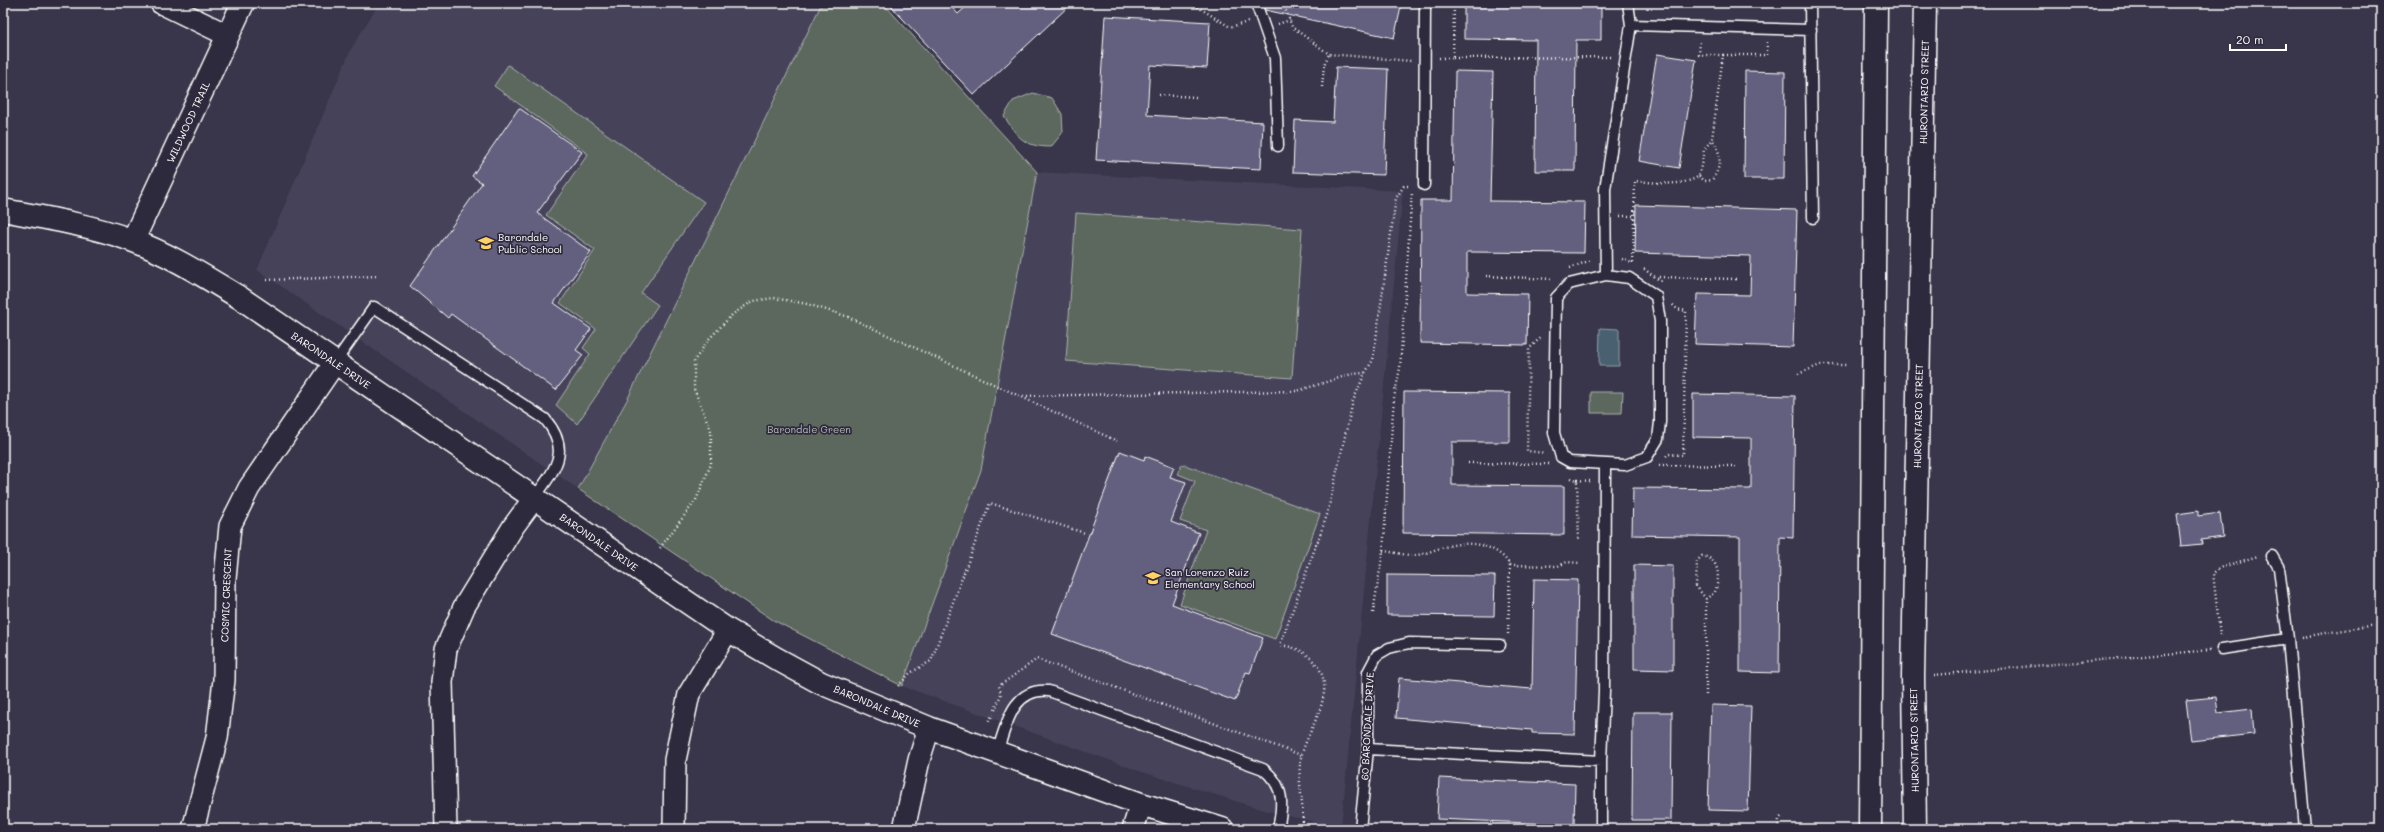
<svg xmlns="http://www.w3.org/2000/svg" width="2384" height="832" viewBox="0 0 2384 832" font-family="Mali,sans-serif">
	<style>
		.built { fill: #45425a }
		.green { fill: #5b675d; stroke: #adb3ae }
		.water { fill: #486170; stroke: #91a0a9 }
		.building { fill: #62617e; stroke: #fff }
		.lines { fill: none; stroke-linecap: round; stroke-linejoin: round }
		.service-casing { stroke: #fff; stroke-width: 13 }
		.minor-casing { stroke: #fff; stroke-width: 24 }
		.tertiary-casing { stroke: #fff; stroke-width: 25 }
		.primary-casing { stroke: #fff; stroke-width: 25 }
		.path { stroke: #fff; stroke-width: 2.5; stroke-dasharray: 1 3; stroke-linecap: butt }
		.service { stroke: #2f2a3d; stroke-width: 10 }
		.minor { stroke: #2f2a3d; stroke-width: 21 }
		.tertiary { stroke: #2f2a3d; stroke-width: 22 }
		.primary { stroke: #2f2a3d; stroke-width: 22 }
		.labels { text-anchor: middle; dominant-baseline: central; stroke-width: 3.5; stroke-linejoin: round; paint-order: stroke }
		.street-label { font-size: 10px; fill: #fff; stroke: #2f2a3d }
		.poi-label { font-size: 10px; fill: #fff; stroke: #2f2a3d; text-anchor: start }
		.park-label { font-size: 10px; fill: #b5bbb6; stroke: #2f2a3d }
	</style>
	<rect width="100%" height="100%" fill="#39354a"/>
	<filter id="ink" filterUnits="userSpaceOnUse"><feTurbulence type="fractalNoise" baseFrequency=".025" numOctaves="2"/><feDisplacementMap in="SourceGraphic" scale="8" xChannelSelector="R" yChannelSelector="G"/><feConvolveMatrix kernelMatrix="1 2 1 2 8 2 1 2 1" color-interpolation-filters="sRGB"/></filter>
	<g filter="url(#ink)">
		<path class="built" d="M379,3H822L628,398L578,489L257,270L351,49Z
			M1037,172L1403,191L1341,828L1267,811L1139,771L902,686L981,470Z"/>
		<path class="green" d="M822,3H883L1037,172L981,470L902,686L773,620L578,489L628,398Z
			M508,65L704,202L641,293L658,305L577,424L556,405L590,354L583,348L596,329L560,303L595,250L546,215L588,154L494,86Z
			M1033,93L1052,98L1062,114L1063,132L1051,147C1024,147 1017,137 1004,116L1013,101Z
			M1076,213L1302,229L1292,378L1066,361Z
			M1591,392H1623L1622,413H1591Z
			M1182,464L1320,514L1275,639L1180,604L1206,530L1180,521L1195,481L1178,474Z"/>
		<path class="water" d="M1600,328L1619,329V366H1599Z"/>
		<path class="building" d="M888,3H948L958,14L970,3H1072L974,95Z
			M1264,3H1402L1394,38L1265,10Z
			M1464,3H1601V40H1576L1575,171H1535L1536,40L1464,39Z
			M1105,16L1210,22L1207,68L1150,65L1147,115L1263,122L1261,169L1096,160Z
			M1657,54L1696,60L1679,168L1639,161Z
			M1336,67L1388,69L1384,175L1293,172L1295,120L1333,122Z
			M1455,71L1493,72L1490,201L1585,202L1584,253L1467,252V293L1528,294L1527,345L1420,343L1421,200H1453Z
			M1745,71L1785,72L1784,179H1744Z
			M519,108L582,152L537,213L591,252L554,303L591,329L576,350L583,355L556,390L451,314L448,318L410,286L482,183L472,176Z
			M1636,205L1797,210L1793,347L1695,344L1697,294L1750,295L1751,256L1635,253Z
			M1404,392L1510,393V442H1452V485L1564,486V535L1403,533Z
			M1693,394L1795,396L1793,538L1780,537L1779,673L1740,672V537L1632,535L1633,488L1751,489V438L1693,437Z
			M1120,451L1144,460L1145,456L1174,467L1170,477L1186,482L1171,522L1199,533L1172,604L1263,638L1250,673L1246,672L1235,701L1052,634Z
			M2198,511V516L2220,513L2223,537L2201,540L2202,544L2181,546L2177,514Z
			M1634,565L1673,566V670L1634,669Z
			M1387,575L1495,576L1494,616L1387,615Z
			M1534,579L1578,580L1575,734L1532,733V730L1396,718L1399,678L1532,689Z
			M2216,697L2218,713L2252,709L2254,734L2191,741L2186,700Z
			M1711,705L1751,706L1748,811L1708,810Z
			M1633,712H1672L1671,820H1632Z
			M1439,778L1575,784L1574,825L1437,819Z"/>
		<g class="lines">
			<defs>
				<path id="service" d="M1256,3L1275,58L1278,146
					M1810,3L1813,218
					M1631,25L1811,30
					M1424,185L1425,3
					M1606,275L1629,278L1656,296L1660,321V422L1658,439L1647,457L1625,465L1570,462L1561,457L1554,433L1556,298L1569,284Z
					M1606,275L1605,189L1631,25L1628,3
					M334,364L374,307L545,419C572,451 555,469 535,497
					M2272,556L2279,568L2288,639L2305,829
					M2222,649L2288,639
					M1368,749L1601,761
					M997,753C1006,726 1012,687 1049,691L1263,769C1285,786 1283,805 1278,829
					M1601,828V761L1604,691L1605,464
					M1360,829L1368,749V672L1377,655L1389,648L1409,643L1500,645"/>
				<path id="minor" d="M161,3L227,35
					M193,829L217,738L224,680L225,579L230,526L249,488L334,364
					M446,829L442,682L446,649L464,607L513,527L535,497
					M674,829L675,760L689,694L728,630
					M904,829L919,760L929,728
					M1133,829L1141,804"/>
				<path id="tertiary" d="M3,210C46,218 90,225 131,240C170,254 207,278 242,299L728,630L777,659L821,683L929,728L1141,804L1222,829
					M133,240L243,3"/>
				<path id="primary" d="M1870,829L1876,3
					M1915,829L1913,677L1925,3"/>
			</defs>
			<use href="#service" class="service-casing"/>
			<use href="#minor" class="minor-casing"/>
			<use href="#tertiary" class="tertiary-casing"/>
			<use href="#primary" class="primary-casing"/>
			<path class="path" d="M1158,3L1193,4L1230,27L1248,22
				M1283,3L1292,27L1329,54L1411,61
				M1278,24L1290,20
				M1723,55H1767V42
				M1439,58H1453L1454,3
				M1453,58L1613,57
				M1322,87L1324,65L1329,54
				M1159,95L1196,97
				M1699,176L1705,181L1712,180C1722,166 1722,153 1712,139
				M1620,216H1634
				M1622,259L1632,263
				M1633,263L1635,181C1655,182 1681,188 1699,176L1704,150L1712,139L1723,55H1699L1700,41
				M1570,268L1591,260
				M1644,269L1662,282
				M1486,276L1553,279
				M1659,277L1736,279
				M267,280L378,276
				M1540,338L1529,349L1527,451L1545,453
				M1798,374L1820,365H1847
				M1023,396L1297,391L1352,374L1365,373
				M1666,456L1668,454L1683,455L1686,311L1677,309L1672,304
				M1468,463L1550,464
				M1659,465L1736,466
				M1571,478L1577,480L1579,541
				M1577,480L1590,481
				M660,548L696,500L711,464V431L694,389V361L709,339L733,314L753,301L774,298L807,304L846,316L1117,441
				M1383,551C1394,552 1407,556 1417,555C1425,554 1433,550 1441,548C1466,540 1495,542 1510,565L1558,566L1567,562L1579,563
				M1373,613L1383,551L1394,398L1400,368L1412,193
				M1508,634L1510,565
				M2220,635L2213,573L2222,567L2258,556
				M2302,637L2381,624
				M1934,675L2210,650
				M898,686L910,673L931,661L990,503L1085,533
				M1706,695V599L1696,586L1697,561L1702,556C1720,558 1720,578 1715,592L1706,599
				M995,710L1001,694L999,686L1037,659L1301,755
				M989,721L993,714
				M1303,822C1303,800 1297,779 1301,758C1307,728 1340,692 1315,663C1305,651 1295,647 1280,645L1327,515L1353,401L1365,373L1373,360L1396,198L1404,186H1410
				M1778,829L1779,819L1783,815"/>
			<use href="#service" class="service"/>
			<use href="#minor" class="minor"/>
			<use href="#tertiary" class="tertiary"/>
			<use href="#primary" class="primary"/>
		</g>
	</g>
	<defs>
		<symbol id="school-bare" viewBox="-9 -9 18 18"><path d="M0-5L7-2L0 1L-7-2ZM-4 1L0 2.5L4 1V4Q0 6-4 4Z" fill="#ffd166" stroke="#2f2a3d" stroke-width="2.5" paint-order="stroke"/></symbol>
	</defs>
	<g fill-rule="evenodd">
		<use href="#school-bare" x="475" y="232" width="22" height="22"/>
		<use href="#school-bare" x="1142" y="567" width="22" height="22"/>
	</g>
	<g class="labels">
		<g class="street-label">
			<text transform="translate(1924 92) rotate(-89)">HURONTARIO STREET</text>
			<text transform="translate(188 122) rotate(-65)">WILDWOOD TRAIL</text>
			<text transform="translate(331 360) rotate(34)">BARONDALE DRIVE</text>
			<text transform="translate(1918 416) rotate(-89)">HURONTARIO STREET</text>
			<text transform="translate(599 542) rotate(35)">BARONDALE DRIVE</text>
			<text transform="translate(226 595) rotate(-88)">COSMIC CRESCENT</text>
			<text transform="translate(877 706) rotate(23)">BARONDALE DRIVE</text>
			<text transform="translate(1367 726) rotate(-87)">60 BARONDALE DRIVE</text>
			<text transform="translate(1914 740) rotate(-91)">HURONTARIO STREET</text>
		</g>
		<g class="poi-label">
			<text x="498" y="237">Barondale<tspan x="498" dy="12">Public School</tspan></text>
			<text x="1165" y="572">San Lorenzo Ruiz<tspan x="1165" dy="12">Elementary School</tspan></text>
		</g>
		<g class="park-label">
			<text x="809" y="429">Barondale Green</text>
		</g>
	</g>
	<rect width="2384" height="832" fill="none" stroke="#2f2a3d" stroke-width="16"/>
	<rect x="8" y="8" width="2368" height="816" fill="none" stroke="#fff" stroke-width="1.5" filter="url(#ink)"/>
	<path d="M2230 44v6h56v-6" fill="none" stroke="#ffffff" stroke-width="2"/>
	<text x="2236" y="44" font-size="12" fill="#ffffff" stroke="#2f2a3d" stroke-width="3" paint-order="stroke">20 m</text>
</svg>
